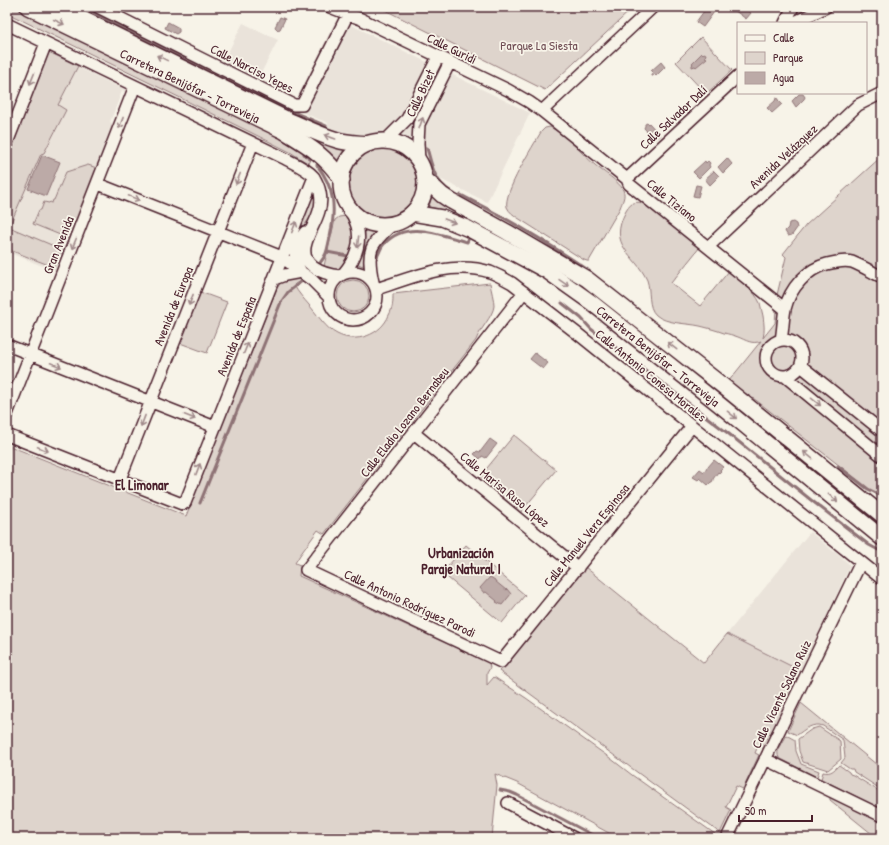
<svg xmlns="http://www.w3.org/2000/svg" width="889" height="845" viewBox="0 0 889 845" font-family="'Patrick Hand',sans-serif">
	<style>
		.built { fill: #eae3da }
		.green { fill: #ded4cc; stroke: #947a7c }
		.water { fill: #bcaaa7; stroke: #8e7275 }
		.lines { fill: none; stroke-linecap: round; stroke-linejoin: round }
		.stream { stroke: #8e7275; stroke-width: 3 }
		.minor-casing { stroke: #4a1f2b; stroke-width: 14 }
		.secondary-casing { stroke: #4a1f2b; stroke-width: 18 }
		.minor { stroke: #f7f3e8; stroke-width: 11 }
		.secondary { stroke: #f7f3e8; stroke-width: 15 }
		.oneway { stroke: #a0898a }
		.labels { text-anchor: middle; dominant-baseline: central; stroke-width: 3.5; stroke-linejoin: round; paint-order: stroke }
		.park-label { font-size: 13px; fill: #6f4c53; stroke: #f7f3e8 }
		.street-label { font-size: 13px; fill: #4a1f2b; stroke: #f7f3e8 }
		.neighbourhood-label { font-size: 14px; font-weight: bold; fill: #4a1f2b; stroke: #f7f3e8 }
	</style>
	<rect width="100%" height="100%" fill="#f7f3e8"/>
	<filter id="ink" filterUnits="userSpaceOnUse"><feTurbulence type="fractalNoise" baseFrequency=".025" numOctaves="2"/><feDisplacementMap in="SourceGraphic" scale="8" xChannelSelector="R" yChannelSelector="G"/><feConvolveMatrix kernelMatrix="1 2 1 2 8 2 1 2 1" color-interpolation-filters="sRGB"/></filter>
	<g filter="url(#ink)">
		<path class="built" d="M337,18L530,113L487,202L438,178L436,175L426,147L390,130L373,136L363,137L344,135L326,129L328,123L292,108Z
			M243,23L278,40L258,79L223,62Z
			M47,52L129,92V93L122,91L110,122L116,125L58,272L7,252V155Z
			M810,532L848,563L850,566L849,568L801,671L727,634Z"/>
		<path class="green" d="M7,7H16L41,18L275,134L312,157L309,164L290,152L250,132L7,13Z
			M379,7H634L545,90Z
			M701,37L732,70L706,94L676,62Z
			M49,52L78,66L58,105L66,110L44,153L41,154L9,227L61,249L54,267L7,249V160Z
			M550,127C565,134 582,154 595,165C603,172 619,181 623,190C626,196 622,202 620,208L589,261H587L584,260L518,218C514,215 509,212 507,207C503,193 533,146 541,132L545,128Z
			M325,144L344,149L338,162L322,148Z
			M349 183a34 34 0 1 1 68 0a34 34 0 1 1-68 0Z
			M882,156V499L757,401L728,382L761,341C752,345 746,340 738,337C733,335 728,334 724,333C716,330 708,328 700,326C687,323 666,324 656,315C647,307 651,291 647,280C634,252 607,247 626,211C632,201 636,201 646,204L700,247L671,283L700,306L729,271C739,279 755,291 760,303C761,307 762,312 763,316C764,323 765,331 763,338L775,323L777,295L786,257L783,254L806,225Z
			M88,165L97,168L70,239L33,224L39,210H41L44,202L49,203L50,202L52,203L53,200H54L66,172Z
			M312,196L315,198C315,217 307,218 300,233C297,241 294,249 291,257L287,258Z
			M433,196L446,204L443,210L429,207V206L432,197Z
			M450,207L570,275L684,362L882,523V529L482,229L447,212Z
			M346,216L353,227L354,249L341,268L336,271L323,270L335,220L339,217Z
			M365,231L375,233L369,242L366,249L363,266L356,263C362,252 365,243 365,231Z
			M298,276L303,279L295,284L294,285C298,293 304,299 309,305C318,315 325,328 337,334C356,344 381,335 389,315C393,308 393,301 393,294L490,283C491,290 494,299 494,306C493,316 480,329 476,340L324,534L318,530L300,555L295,563L300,565L299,576L489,663L490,668L487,673V685L494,677L526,698L610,758L632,775L715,834L713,838H618L517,783L495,774L497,785L492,838H7V445L186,516L277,288C283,279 287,278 298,276Z
			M337 296a16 16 0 1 1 32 0a16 16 0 1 1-32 0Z
			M200,292L227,302L207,353L180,343Z
			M514,435L556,470L520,513L478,479Z
			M466,545L525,595L502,623L442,573Z
			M585,567L704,663L727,634L803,672L765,749L758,746L755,753L759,755L743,789L736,786L726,807L731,810L720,833L499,671L509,659L510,660Z
			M801,703L882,769V790L854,772L853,769H850L841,763L845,758L843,740L823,726C813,722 804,730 797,735L788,731Z
			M819,727L840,741L841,759L828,770L803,762L799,751L798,739L812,729Z
			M786,735L795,740L796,751L801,764L819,771L817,777L779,758C775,751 782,742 786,735Z
			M839,765L849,772L850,774L853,775L882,793V809L821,779L823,772C831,774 834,770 839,765Z
			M832,796L882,821V838H877L830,800V798Z"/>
		<path class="water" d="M707,7L714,12L703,27L696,22Z
			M736,7H743L751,13L746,19L734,10Z
			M280,17L285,19L280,29L278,30L275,27Z
			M168,22L179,28V32L176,34L165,28Z
			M702,53L703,54L704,53L706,54L705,57L707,58L696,67L695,66L692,67V65L693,64L692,63Z
			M661,62L665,67L656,76L654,74L653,76H651V74L653,73L651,71Z
			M799,94H803L805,97L804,99L796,107L792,101Z
			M776,98L778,99V100L782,104L772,113L767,108L775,101Z
			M647,123L648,124L649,123L660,135L654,139L644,128L645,126V124Z
			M42,155L60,162L46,196L28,189Z
			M727,158L732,164L723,173L718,167Z
			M705,161L706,163L708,161L710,163L709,165L710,167L699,178L693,172Z
			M714,171L719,176L710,185L705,179Z
			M696,185L701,186L698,197L693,196Z
			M793,222L796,224L797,228L792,235L788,236L786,233L785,231L788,228L789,223Z
			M535,353L548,363L543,369L530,359Z
			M490,439L497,444L486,458L482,456L480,459L474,454L477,451L480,452Z
			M714,460L723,467L720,470L721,471L719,473L718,472L713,479V480L712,482H711L708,485L700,478L698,480L693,477L700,469L704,472L707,467H708Z
			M490,577L495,580V581L506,590L507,589L511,594L502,605L496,602L497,601L486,592L484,593L480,588Z"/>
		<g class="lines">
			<path class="stream" d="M80,7L279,106L326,126
				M427,148C432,166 434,181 450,191
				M304,154L310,159
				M317,165C335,188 336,209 330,237C327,249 328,253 320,263
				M461,195C505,217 547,242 588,270
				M327,252L348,256
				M375,260C379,255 380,248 384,244C407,219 440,235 467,242L468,240
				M562,303L581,318L591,329L729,434L811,500L869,545L882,552
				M838,466L868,489L882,496
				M200,503L281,302L288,292L302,281
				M500,790L510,792L517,795L598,838"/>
			<defs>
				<path id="minor" d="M98,7L294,105H302L348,14L350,8
					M330,7L361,19L508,90L529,102L542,111L627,179L629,184L785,309
					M785,23L793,7
					M793,23L826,7
					M7,24L284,158C293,163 306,168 313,176C320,186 323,200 319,211C316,222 309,232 306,243C299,266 322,274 340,276
					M542,111L653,7
					M385,141L407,119L438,57
					M7,143L46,43
					M419,161L418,143L419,124L450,62
					M627,179L738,76
					M98,184L282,257L301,272L312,280L329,297
					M708,247L858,105L882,93
					M329 296a24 24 0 1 1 48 0a24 24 0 1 1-48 0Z
					M343,274C354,261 362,244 357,226C355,220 352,214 350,208
					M274,279L285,275L301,272C292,255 293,248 305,232
					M373,282C366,250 370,244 394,223
					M377,289C412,277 453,260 490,272C498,275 505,279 512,283L578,334L882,579
					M524,292L306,570L501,662L692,426
					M766 358a18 18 0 1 1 36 0a18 18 0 1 1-36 0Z
					M781,340C783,330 783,319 785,309C790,288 807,269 827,264C835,262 845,260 852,262C862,266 872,272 882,277
					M7,345L215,427
					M801,366L882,431
					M786,377L882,456
					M7,414L135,86
					M414,433L578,568
					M7,435L182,504L185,503L314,177
					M120,479L253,143
					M765,759L882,816
					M508,803L574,838
					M727,838L861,562"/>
				<g id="secondary">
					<path id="s1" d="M28,7L284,131C309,146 325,155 342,180"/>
					<path d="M58,7L288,120C304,127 320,135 337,140C347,143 358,143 368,144"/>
					<circle cx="383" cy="183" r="42"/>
					<path d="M425,179L442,195L451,201L507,232L587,279L723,386L882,515"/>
					<path id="s2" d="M412,213L442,218L469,229L547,271L592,303L720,405L882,538"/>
				</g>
			</defs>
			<use href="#minor" class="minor-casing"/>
			<use href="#secondary" class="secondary-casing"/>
			<use href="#minor" class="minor"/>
			<use href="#secondary" class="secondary"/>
		</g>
		<defs><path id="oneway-shaft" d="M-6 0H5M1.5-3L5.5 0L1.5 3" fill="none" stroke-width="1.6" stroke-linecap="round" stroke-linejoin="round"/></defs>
		<g class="oneway">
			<use href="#oneway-shaft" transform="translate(59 22) rotate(25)"/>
			<use href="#oneway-shaft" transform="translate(162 58) rotate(-154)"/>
			<use href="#oneway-shaft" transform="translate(32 79) rotate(112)"/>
			<use href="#oneway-shaft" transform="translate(121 123) rotate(111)"/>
			<use href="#oneway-shaft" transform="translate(421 123) rotate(-71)"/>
			<use href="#oneway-shaft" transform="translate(330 137) rotate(-161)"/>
			<use href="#oneway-shaft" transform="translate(238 179) rotate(112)"/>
			<use href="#oneway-shaft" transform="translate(134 198) rotate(22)"/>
			<use href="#oneway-shaft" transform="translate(450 221) rotate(20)"/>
			<use href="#oneway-shaft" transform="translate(294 227) rotate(-68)"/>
			<use href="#oneway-shaft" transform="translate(358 242) rotate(96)"/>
			<use href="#oneway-shaft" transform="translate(74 244) rotate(112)"/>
			<use href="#oneway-shaft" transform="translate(564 283) rotate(35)"/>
			<use href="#oneway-shaft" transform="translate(191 300) rotate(111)"/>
			<use href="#oneway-shaft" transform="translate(672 346) rotate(-142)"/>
			<use href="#oneway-shaft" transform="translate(246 348) rotate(-68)"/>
			<use href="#oneway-shaft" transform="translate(56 365) rotate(22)"/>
			<use href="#oneway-shaft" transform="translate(816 402) rotate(39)"/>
			<use href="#oneway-shaft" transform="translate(732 415) rotate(39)"/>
			<use href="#oneway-shaft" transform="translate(190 417) rotate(21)"/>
			<use href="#oneway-shaft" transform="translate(143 421) rotate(111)"/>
			<use href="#oneway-shaft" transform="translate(43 449) rotate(22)"/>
			<use href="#oneway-shaft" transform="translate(808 455) rotate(-141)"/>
			<use href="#oneway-shaft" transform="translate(198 469) rotate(-69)"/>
			<use href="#oneway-shaft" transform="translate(833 498) rotate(39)"/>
		</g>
	</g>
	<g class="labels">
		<g class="park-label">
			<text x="539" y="45">Parque La Siesta</text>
		</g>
		<g class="street-label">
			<text transform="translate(452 48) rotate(26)">Calle Guridi</text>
			<text transform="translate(252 68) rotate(27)">Calle Narciso Yepes</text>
			<text stroke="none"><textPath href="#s1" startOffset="180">Carretera Benijófar - Torrevieja</textPath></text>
			<text transform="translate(420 93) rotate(-65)">Calle Bizet</text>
			<text transform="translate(673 117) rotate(-43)">Calle Salvador Dalí</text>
			<text transform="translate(783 156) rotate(-43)">Avenida Velázquez</text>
			<text transform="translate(672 200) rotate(39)">Calle Tiziano</text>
			<text transform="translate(58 245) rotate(-68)">Gran Avenida</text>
			<text transform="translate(173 306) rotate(-68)">Avenida de Europa</text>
			<text transform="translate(236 336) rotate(-68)">Avenida de España</text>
			<text stroke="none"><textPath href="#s2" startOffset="288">Carretera Benijófar - Torrevieja</textPath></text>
			<text transform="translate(651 375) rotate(39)">Calle Antonio Conesa Morales</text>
			<text transform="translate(404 422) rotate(-52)">Calle Eladio Lozano Bernabeu</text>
			<text transform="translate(505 489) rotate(39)">Calle Marisa Ruso López</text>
			<text transform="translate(586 535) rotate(-51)">Calle Manuel Vera Espinosa</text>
			<text transform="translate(410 603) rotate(25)">Calle Antonio Rodríguez Parodi</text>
			<text transform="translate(781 694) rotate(-64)">Calle Vicente Solano Ruiz</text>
		</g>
		<g class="neighbourhood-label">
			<text x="142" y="484">El Limonar</text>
			<text x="461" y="552">Urbanización<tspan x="461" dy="16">Paraje Natural I</tspan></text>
		</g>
	</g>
	<rect width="889" height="845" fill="none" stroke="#f7f3e8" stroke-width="24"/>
	<rect x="12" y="12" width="865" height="821" fill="none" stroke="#4a1f2b" stroke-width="1.5" filter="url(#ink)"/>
	<rect x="737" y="22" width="130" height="72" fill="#f7f3e8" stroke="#b29e9c"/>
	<rect x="745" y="35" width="20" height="6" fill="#f7f3e8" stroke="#b29e9c"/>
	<text x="773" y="42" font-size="12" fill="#4a1f2b">Calle</text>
	<rect x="745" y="52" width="20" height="12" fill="#ded4cc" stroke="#b29e9c"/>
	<text x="773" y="62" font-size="12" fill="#4a1f2b">Parque</text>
	<rect x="745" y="72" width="20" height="12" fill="#bcaaa7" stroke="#b29e9c"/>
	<text x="773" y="82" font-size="12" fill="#4a1f2b">Agua</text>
	<path d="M739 815v6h73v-6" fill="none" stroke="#4a1f2b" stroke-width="2"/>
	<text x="745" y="815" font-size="12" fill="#4a1f2b" stroke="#f7f3e8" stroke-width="3" paint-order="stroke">50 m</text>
</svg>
